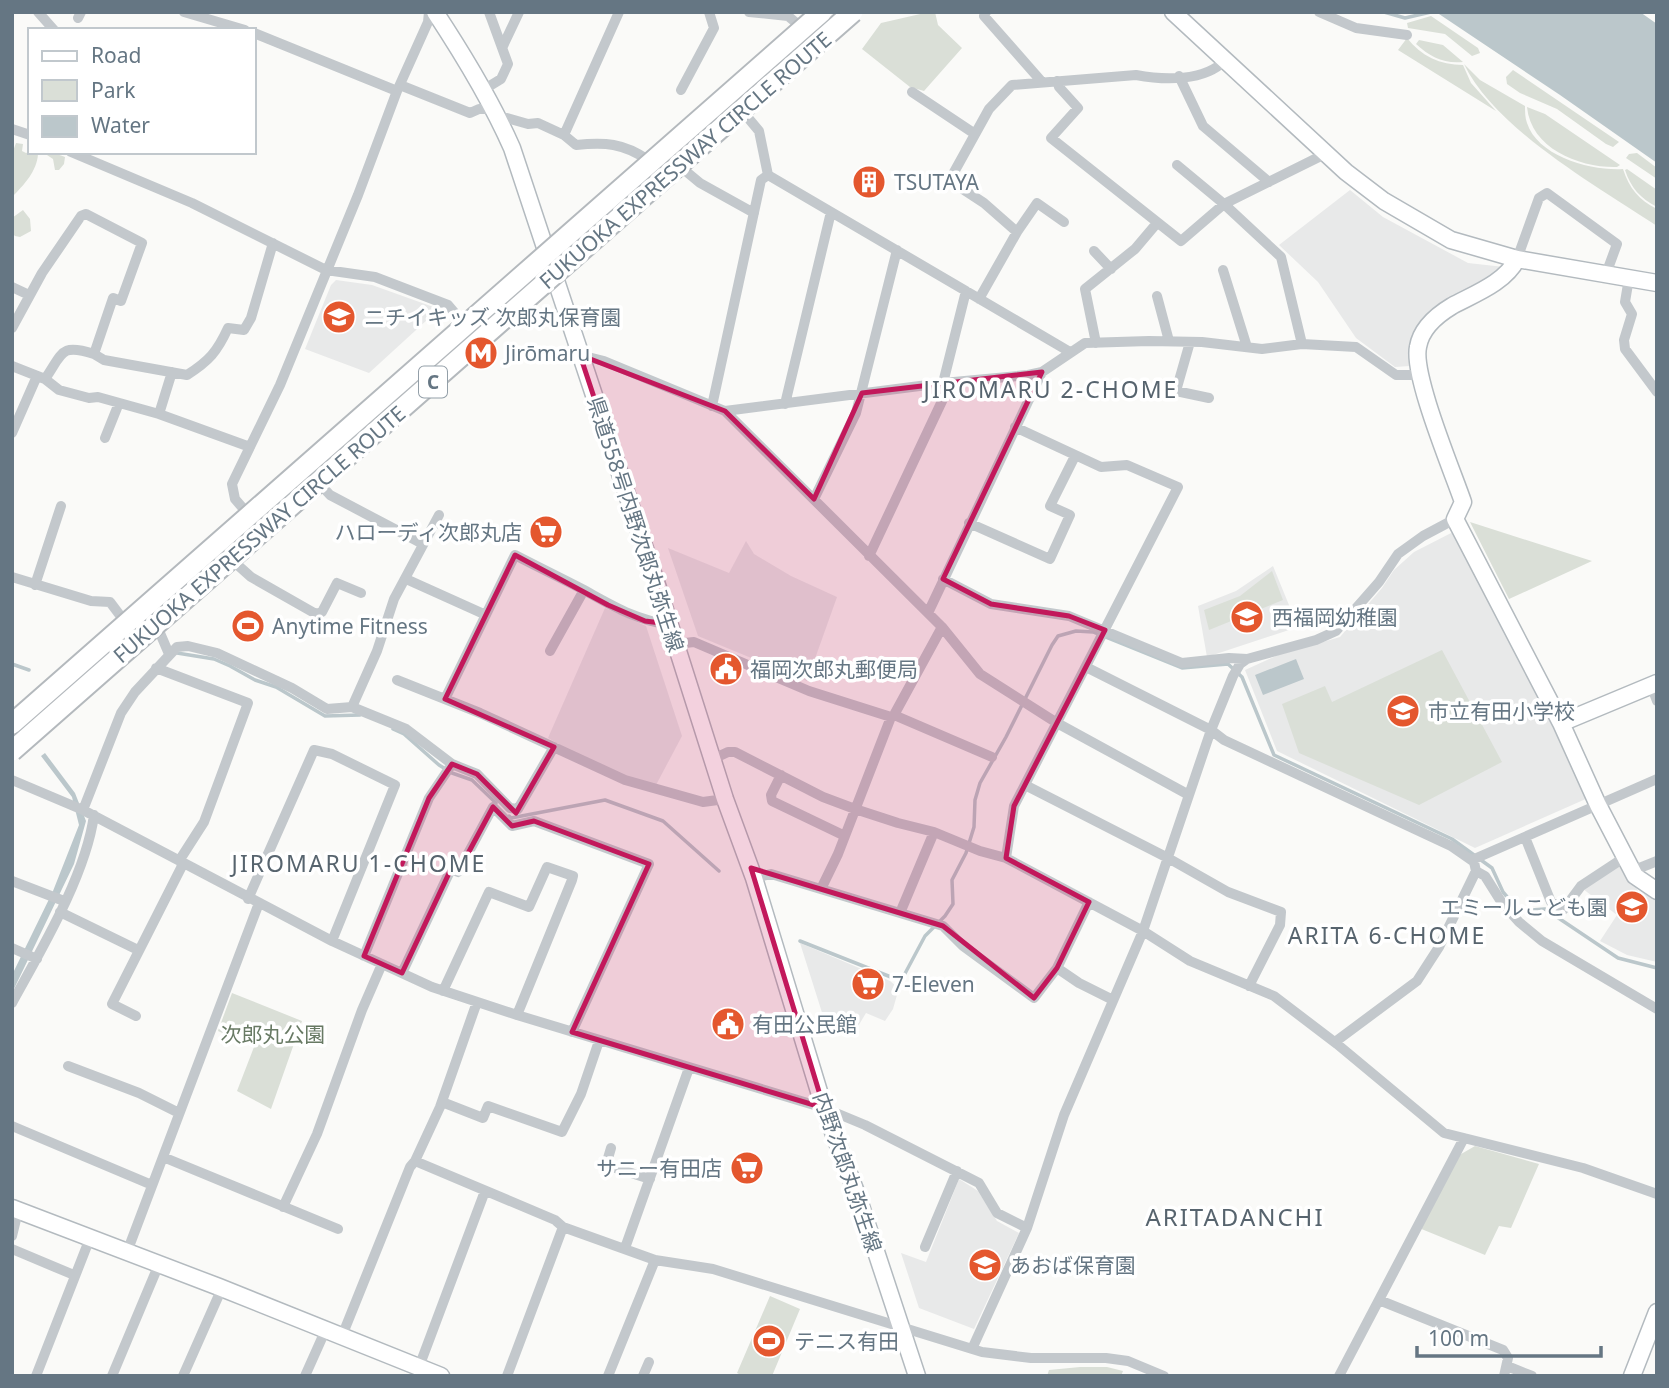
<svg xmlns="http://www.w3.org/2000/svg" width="1669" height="1388" viewBox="0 0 1669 1388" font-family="'Noto Sans','Noto Sans JP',sans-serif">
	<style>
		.built { fill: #e8e9e9 }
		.green { fill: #dadfd7 }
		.water { fill: #bbc7cb }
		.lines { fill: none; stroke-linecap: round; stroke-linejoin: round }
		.stream { stroke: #bbc7cb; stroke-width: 3.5 }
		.secondary-casing { stroke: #b3babf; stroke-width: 19 }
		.street { stroke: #c3c8cc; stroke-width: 10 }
		.secondary { stroke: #fff; stroke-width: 16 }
		.highway-bridge-casing { stroke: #b4b9bd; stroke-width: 23; stroke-linecap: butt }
		.highway-bridge { stroke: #fff; stroke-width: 19 }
		.marked { fill: #c2185b; fill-opacity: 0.2; stroke: #c2185b; stroke-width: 5; stroke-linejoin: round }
		.labels { text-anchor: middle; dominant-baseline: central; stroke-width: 7; stroke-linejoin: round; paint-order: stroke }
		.shield { fill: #fff; stroke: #939fa8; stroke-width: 2 }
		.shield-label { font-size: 19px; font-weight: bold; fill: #657683 }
		.street-label { font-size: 21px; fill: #657683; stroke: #fff }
		.poi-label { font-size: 21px; fill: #657683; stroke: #fff; text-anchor: start }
		.park-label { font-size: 21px; fill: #687a64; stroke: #fff }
		.neighbourhood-label { font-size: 23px; letter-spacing: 2px; fill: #57646e; stroke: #fff }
		.quarter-label { font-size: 24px; letter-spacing: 2px; fill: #57646e; stroke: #fff }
	</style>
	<rect width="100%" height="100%" fill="#fafaf8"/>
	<path class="built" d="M1350,190L1383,217L1468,263L1504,267L1411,348L1410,366L1395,367L1356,338L1318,282L1279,245Z
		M336,280L372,285L439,309L369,373L305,349L331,285Z
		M1455,531L1588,798L1475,848L1277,751L1245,670L1278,655L1340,637L1382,588L1394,570L1414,552Z
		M746,541L754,554L791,576L837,597L807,681L698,636L668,548L729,573Z
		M1273,566L1298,627L1207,657L1198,606L1236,591Z
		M605,608L646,626L682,736L656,785L613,775L548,738Z
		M1622,860L1638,891L1657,900V962L1627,955L1600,941L1617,915L1583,889Z
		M800,943L890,981L896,986L897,995L893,1009L885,1021L866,1013L854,1033L825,1022Z
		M959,1179L978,1191L997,1221L1019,1233L974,1329L919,1308L901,1253L926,1262Z"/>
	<path class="green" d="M929,12H935L938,25L962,48L924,91L910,87L862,49L881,23Z
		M1431,16L1478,48L1480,53L1472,56L1445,34L1408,28L1407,23Z
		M1407,38C1421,56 1440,65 1463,65L1471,83L1496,111L1398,50Z
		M1419,40L1443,45L1463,62C1444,64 1430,57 1416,44Z
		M1464,64L1480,80L1525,106C1525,111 1525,118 1527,123C1538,157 1592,171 1623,169C1629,188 1639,200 1657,209V226C1597,186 1495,129 1464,64Z
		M1513,70L1619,142L1613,147L1606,144L1557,109L1520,93L1507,84L1506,77Z
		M1527,107L1545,114L1620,165L1617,167C1580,168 1531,149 1527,107Z
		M16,143L23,144L22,151L26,153C35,150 53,152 65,157L64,164L59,170H55L53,159L44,153L38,154C37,171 24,185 12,197V154Z
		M1637,153L1657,168V179L1626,158L1629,154Z
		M1627,169L1657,190V207C1640,198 1631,188 1625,170Z
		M23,210L30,219L31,231L20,237L15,236L12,233V218Z
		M1470,522L1592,561L1509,599Z
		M1272,571L1283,600L1209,630L1204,610L1240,596Z
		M1442,650L1502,762L1419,805L1299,753L1282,704L1325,686L1332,702Z
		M232,993L302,1021L271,1109L237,1091L254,1047L218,1031Z
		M1475,1146L1539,1164L1511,1228L1499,1226L1485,1255L1419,1228L1456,1157Z
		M770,1296L800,1309L772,1376H743L737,1373Z
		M1080,1367H1107L1123,1371L1121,1376H1047L1049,1370Z"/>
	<path class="water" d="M1436,12H1640L1657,24V163L1560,95Z
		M1296,659L1304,679L1263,695L1255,675Z
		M45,753L75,793L86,821L74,864L12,993V975L53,891L79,825L72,797L41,756Z"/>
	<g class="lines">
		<path class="stream" d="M1384,12L1405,18L1431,12
			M177,653L214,659L230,666L255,680L276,687L325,716L360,715
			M12,664L29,670
			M393,729L404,734L439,765L452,773L472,780L496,803
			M509,816L511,818L605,800L663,821L719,871
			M800,941L901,981L925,936L945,916L953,904L952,880L966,853L974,827L975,800L980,783L1006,737L1052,645L1058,636L1076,631L1093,632L1182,668L1228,664L1242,677L1274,755L1452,839L1492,868L1503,892L1519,911L1545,909L1618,958L1657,968"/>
		<defs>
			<path id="secondary" d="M435,12C464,56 491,100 512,148L659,591L725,799L754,878L824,1108L859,1200L917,1376
				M1173,12L1346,172L1384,201L1451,240L1517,259L1657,283
				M1517,259C1505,283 1474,294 1452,306C1437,315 1421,329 1418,347C1412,375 1452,470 1463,502L1455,519L1561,723L1598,805L1635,876L1657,891
				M1561,723L1657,683
				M12,1208L219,1287L441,1376
				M1632,1376L1657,1312"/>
		</defs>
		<use href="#secondary" class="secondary-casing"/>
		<path class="street" d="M38,12L54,30
			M184,12L245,30
			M749,12L788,16L801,27
			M986,12L984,16L1042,82
			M1319,12L1356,28L1407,35
			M78,18L81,12
			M254,33L397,91
			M503,46L519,12
			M1179,76L1203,126L1269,182
			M1057,81L1059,87L1078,108L1051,138L1181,241L1224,204L1325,154
			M400,85L470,113L479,109H495
			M483,90L501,79L508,64L489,12
			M681,90L714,28L709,12
			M912,92L975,134
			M744,113L759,131L768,175L1070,352
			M500,120L507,118L528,124L538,123L564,135L576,145C605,142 623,143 648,160
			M12,129L30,135
			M564,135L619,12
			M71,152L192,203L326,270L375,277L448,305L465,325
			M1177,165L1224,204L1281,257L1302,344
			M682,168L700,183L754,213
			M1017,232L984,203L955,184L953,174L989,109L1012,85L1136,75C1163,80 1205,82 1225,60
			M1094,251L1111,269
			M1517,259L1539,198L1547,193L1617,244L1606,274
			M1223,270L1247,347
			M1629,278L1625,302L1632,314L1624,340L1625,349L1657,392
			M12,287L29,295
			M1157,296L1169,341
			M979,299L1017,232L1037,203L1064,222
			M12,328L42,273L81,216L86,214L142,243L121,301L113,298L94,354C60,343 63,353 45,379
			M1190,342L1176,391L1209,398
			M1096,343L1085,289L1135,249L1157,223
			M94,354L104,360L187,375C209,361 217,352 228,328L244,330L251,318L273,243
			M580,355L604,361L725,411L942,627L980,674L1057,723L1189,795
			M12,366L45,379L59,390L89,398L98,397L159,414L250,447
			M943,383L966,291
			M785,404L831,212
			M712,406L761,180L768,175
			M725,411L943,383L1028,375L1042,372L1085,343L1149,341L1202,342L1262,349L1302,344L1356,347L1396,375H1419
			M159,414L172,372
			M12,433L37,376
			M105,438L119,403
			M320,484L330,495L423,544
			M814,499L856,413L897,250
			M248,514L235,499L232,484L280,385L358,195L397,91L428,22L429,12
			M969,523L1050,559L1070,515L1050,506L1075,456
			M869,556L951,382
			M232,560L251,577L316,614L322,612L337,583L361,593
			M12,577L91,601L110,602L125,622
			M406,579L486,615
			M943,579L991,604L1069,616L1182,663L1229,658L1247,659L1316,640L1336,631L1379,582L1398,554L1423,536L1455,519
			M35,585L61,506
			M928,613L1042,372
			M157,626L169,654
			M676,644L694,642L809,691L891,717L894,715L942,627
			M550,651L584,590
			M1086,667L1211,730L1224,740L1451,846L1474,862L1476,871L1485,876L1502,903L1519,922L1542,941L1657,1009
			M156,668L248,703L204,822L179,861
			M397,680L480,713L625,780L703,802L725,799
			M1651,685L1657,701
			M445,699L515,555C538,567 561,578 584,590C615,607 634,619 670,625
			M352,707L377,651L394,599L439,515
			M894,715L992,757
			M713,759L728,752H735L823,797L855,809L898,823L934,832L980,851L1006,858L1143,931L1190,961L1274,996L1337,1044L1444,1133L1583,1168L1657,1194
			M781,775L771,795L772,801L845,836
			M12,780L83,810L332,941L432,987L517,1015L824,1108L865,1125L979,1183L997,1213L1027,1228
			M1025,785L1168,858L1228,892L1281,912L1280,925L1249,986
			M83,810L121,713L135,692L177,647L188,646L217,653L292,688L327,709L352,707L406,729L452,764L477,774L510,808L518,809L554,747
			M1525,837L1551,902L1564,909L1581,886L1625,857
			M1006,858L1014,806L1178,487L1127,465L1101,467L1015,427
			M1472,860L1657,779
			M1632,871L1657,861
			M754,878L771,874L943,926L963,946L1034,998L1057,968L1079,983L1113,1000
			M12,881L64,901
			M821,889L838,854L891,717
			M248,899L314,750L332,754L395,785L332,941
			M60,912L138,950
			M900,913L934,832
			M12,948L37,959
			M364,956L429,798L452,764
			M1057,968L1089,902
			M402,973L451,869L458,872L493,807L512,826L534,821L649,864L572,1032
			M443,991L489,892L529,907L547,867L573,876L572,880L517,1015
			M12,1003C41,950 86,875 94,815
			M136,1016L112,1004L183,864
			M1335,1042L1417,981L1439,947L1476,871
			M68,1066L139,1093L179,1113
			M442,1102L483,1118L488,1106L562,1132L581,1094L599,1041
			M12,1126L152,1185
			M611,1148L606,1165L650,1179
			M163,1157L338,1229
			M415,1161L555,1220L563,1227L655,1260L713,1269L982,1352L1031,1358H1106L1128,1361L1164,1376
			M283,1207L317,1134L362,1010L382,964
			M12,1236L18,1211
			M925,1247L957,1171
			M625,1248L689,1068
			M12,1249L74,1275
			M127,1252L259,903
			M1379,1300L1503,1350L1508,1358L1504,1376
			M342,1336L410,1167L415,1161L440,1107L477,1002
			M972,1349L1027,1228L1064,1115L1143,931L1211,730L1233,676L1240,664L1247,659
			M1507,1366L1532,1376
			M419,1367L485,1191
			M36,1376L90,1238
			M112,1376L159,1264
			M183,1376L222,1288
			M305,1376L326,1329
			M507,1376L563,1227
			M608,1376L655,1260
			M643,1376L649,1362
			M1339,1376L1464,1138"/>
		<use href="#secondary" class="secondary"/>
		<defs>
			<path id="highway-bridge" d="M12,724L822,12
				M12,751L853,12"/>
		</defs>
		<use href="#highway-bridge" class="highway-bridge-casing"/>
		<use href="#highway-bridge" class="highway-bridge"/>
	</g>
	<path class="marked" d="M580,355L725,411L814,499L862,393L1042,372L943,579L991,604L1069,616L1105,630L1014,806L1006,858L1089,902L1057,968L1034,998L943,926L751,868L824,1108L572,1032L649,864L534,821L512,826L493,807L458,872L451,869L402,973L364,956L429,798L452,764L477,774L516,813L554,747L445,699L515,555L608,605L645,621L669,624Z"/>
	<defs>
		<symbol id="building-disc" viewBox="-11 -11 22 22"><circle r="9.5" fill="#e4572e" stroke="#fff"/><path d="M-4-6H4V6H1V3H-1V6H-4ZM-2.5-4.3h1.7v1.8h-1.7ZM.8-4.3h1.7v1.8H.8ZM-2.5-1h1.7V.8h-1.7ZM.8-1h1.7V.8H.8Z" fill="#fff"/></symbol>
		<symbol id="school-disc" viewBox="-11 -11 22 22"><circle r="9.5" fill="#e4572e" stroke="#fff"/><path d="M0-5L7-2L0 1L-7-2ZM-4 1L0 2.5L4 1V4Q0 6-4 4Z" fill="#fff"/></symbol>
		<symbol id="metro-disc" viewBox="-11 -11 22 22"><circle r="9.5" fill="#e4572e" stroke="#fff"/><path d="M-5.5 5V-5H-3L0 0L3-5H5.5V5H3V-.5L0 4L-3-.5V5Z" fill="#fff"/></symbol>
		<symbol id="supermarket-disc" viewBox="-11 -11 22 22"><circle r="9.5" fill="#e4572e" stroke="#fff"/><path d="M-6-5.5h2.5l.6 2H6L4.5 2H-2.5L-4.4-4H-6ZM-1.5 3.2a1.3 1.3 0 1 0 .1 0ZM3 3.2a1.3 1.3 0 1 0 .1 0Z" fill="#fff"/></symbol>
		<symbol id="stadium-disc" viewBox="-11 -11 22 22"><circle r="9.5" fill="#e4572e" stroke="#fff"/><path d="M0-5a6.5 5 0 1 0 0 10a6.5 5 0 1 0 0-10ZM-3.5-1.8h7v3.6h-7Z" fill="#fff"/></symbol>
		<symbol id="civic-disc" viewBox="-11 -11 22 22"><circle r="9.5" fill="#e4572e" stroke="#fff"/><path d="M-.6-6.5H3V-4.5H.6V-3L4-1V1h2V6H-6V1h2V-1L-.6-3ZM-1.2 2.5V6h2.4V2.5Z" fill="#fff"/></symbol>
	</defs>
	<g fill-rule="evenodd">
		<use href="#building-disc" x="850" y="163" width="38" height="38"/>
		<use href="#school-disc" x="320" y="298" width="38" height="38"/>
		<use href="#metro-disc" x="462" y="334" width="38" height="38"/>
		<use href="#supermarket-disc" x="527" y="513" width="38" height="38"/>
		<use href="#school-disc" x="1228" y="598" width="38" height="38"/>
		<use href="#stadium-disc" x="229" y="607" width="38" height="38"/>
		<use href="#civic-disc" x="707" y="650" width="38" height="38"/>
		<use href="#school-disc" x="1384" y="692" width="38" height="38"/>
		<use href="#school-disc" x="1613" y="888" width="38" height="38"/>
		<use href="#supermarket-disc" x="849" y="965" width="38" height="38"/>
		<use href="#civic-disc" x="709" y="1005" width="38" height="38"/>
		<use href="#supermarket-disc" x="728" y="1149" width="38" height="38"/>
		<use href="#school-disc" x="966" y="1246" width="38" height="38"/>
		<use href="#stadium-disc" x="750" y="1322" width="38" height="38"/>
	</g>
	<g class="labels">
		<rect class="shield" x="419" y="366.5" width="28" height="31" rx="5"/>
		<g class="shield-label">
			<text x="433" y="382">C</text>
		</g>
		<g class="street-label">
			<text transform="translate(685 160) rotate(-41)">FUKUOKA EXPRESSWAY CIRCLE ROUTE</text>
			<text transform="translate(636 524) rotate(72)">県道558号内野次郎丸弥生線</text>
			<text transform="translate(259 534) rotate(-41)">FUKUOKA EXPRESSWAY CIRCLE ROUTE</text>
			<text transform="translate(848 1172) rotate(71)">内野次郎丸弥生線</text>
		</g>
		<g class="poi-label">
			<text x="894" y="182">TSUTAYA</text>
			<text x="364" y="317">ニチイキッズ 次郎丸保育園</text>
			<text x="505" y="353">Jirōmaru</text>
			<text x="522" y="532" text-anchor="end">ハローディ次郎丸店</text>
			<text x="1272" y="617">西福岡幼稚園</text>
			<text x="272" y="626">Anytime Fitness</text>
			<text x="750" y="669">福岡次郎丸郵便局</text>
			<text x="1428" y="711">市立有田小学校</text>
			<text x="1608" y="907" text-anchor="end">エミールこども園</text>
			<text x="892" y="984">7-Eleven</text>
			<text x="752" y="1024">有田公民館</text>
			<text x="722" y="1168" text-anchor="end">サニー有田店</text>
			<text x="1010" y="1265">あおば保育園</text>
			<text x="794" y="1341">テニス有田</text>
		</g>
		<g class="park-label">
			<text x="273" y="1034">次郎丸公園</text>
		</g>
		<g class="neighbourhood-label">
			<text x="1051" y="389">JIROMARU 2-CHOME</text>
			<text x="359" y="863">JIROMARU 1-CHOME</text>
			<text x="1387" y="935">ARITA 6-CHOME</text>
		</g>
		<g class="quarter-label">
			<text x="1235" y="1216">ARITADANCHI</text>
		</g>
	</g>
	<rect width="1669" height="1388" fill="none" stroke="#657683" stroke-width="28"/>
	<rect x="28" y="28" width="228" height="126" fill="#ffffff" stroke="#c1c8cd" stroke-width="2"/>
	<rect x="42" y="51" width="35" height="10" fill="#ffffff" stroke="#c1c8cd" stroke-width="2"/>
	<text x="91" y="63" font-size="21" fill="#657683">Road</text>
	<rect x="42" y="80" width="35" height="21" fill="#dadfd7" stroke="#c1c8cd" stroke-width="2"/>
	<text x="91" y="98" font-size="21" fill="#657683">Park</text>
	<rect x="42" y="116" width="35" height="21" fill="#bbc7cb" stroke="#c1c8cd" stroke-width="2"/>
	<text x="91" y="133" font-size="21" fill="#657683">Water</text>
	<path d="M1417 1346v10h184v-10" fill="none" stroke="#657683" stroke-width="3.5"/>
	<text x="1428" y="1346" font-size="21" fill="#657683" stroke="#ffffff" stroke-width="5" paint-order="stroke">100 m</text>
</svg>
